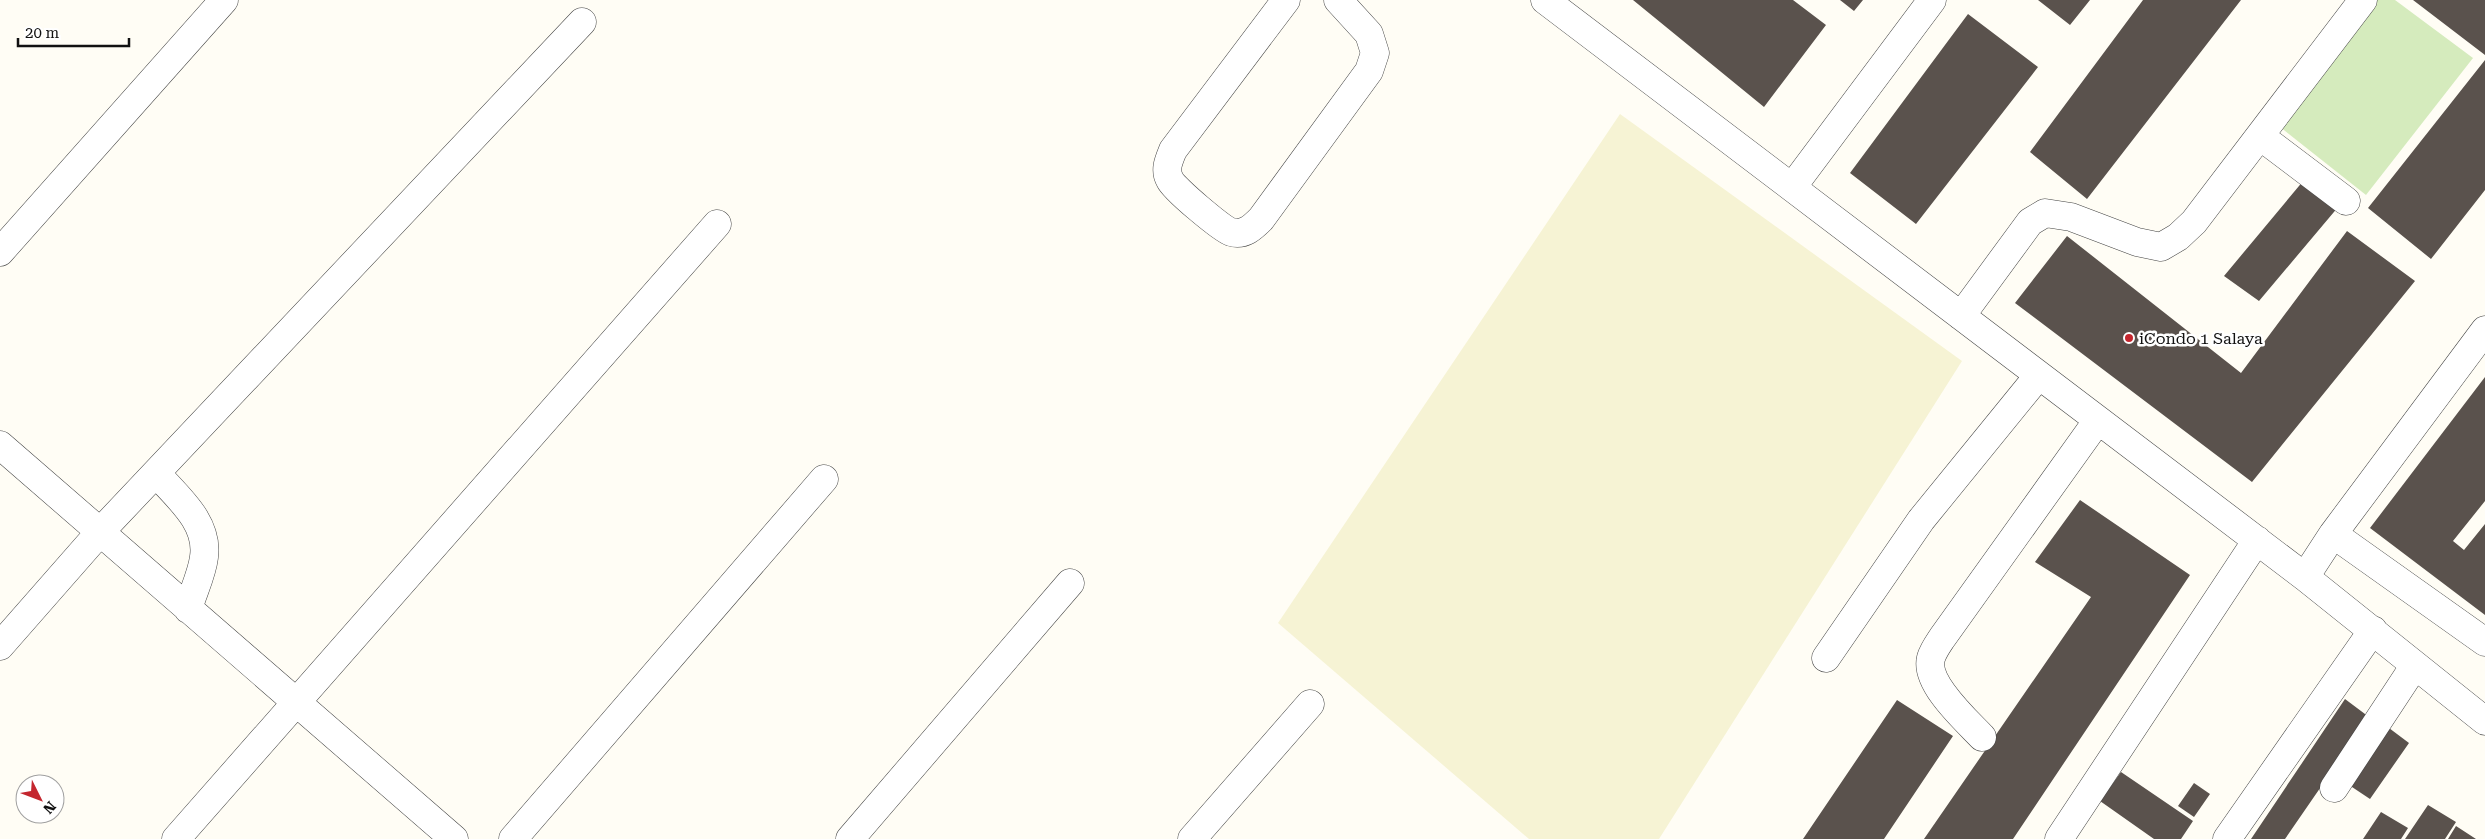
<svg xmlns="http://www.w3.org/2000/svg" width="2485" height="839" viewBox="0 0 2485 839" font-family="'Roboto Serif',serif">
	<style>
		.farmland { fill: #f6f3d4 }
		.green { fill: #d5ebbd }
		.building { fill: #5a524d }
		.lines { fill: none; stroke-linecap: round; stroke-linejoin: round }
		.minor-casing { stroke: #444; stroke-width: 29 }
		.minor { stroke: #fff; stroke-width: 28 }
		.poi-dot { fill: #c4262e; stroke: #fff; stroke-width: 2 }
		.labels { text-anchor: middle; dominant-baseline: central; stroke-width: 5; stroke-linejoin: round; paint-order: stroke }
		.poi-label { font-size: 16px; fill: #111; stroke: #fff; text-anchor: start }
	</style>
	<rect width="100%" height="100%" fill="#fffdf5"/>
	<path class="farmland" d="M1620,114L1962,361L1659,839H1529L1278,623Z"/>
	<path class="green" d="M2374,0H2395L2473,58L2366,195L2280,127Z"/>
	<path class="building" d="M1633,0H1793L1826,25L1764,107Z
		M1840,0H1863L1854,11Z
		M2038,0H2090L2070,25Z
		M2143,0H2241L2087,199L2030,152Z
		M2413,0H2485V55Z
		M1968,14L2038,67L1916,224L1850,173Z
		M2485,60V190L2431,259L2368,208Z
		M2304,180L2339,206L2259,301L2224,276Z
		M2347,231L2415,281L2252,482L2015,303L2067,236L2241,373Z
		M2485,377V501L2453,541L2464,550L2485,524V615L2370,528Z
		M2080,500L2190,575L2013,839H1924L2091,597L2035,562Z
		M2345,699L2369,717L2285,839H2251Z
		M1897,700L1953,736L1884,839H1803Z
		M2385,725L2409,743L2370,799L2346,783Z
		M2121,772L2193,821L2181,839H2154L2100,801Z
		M2194,783L2210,794L2194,817L2178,806Z
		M2428,805L2456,822L2445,839H2405Z
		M2381,812L2408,828L2401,839H2363Z
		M2456,826L2476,839H2448Z"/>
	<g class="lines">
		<defs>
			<path id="minor" d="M1286,0L1173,150C1169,160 1164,170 1170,180C1174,189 1222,229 1231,232C1244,236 1253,227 1261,219L1369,71L1375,53L1369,34L1338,0
				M1545,0L2305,577L2485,721
				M2260,136L2346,201
				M1793,186L1932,0
				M0,252L224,0
				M1961,316L2030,222L2045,213L2071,217L2137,242L2161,247L2178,237L2194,222L2363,0
				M0,445L454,839
				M156,473C177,497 209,522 204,557C202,574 193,592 188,609
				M2333,534L2485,642
				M2305,577L2333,534L2485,330
				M0,646L100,532L582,22
				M1826,658L1921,520L2039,375
				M1982,737C1967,721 1924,683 1931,658C1933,651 1938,644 1942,638L2098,420
				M2334,788L2415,665
				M176,839L717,224
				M513,839L824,479
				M850,839L1070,583
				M1192,839L1310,704
				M2059,839L2257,540
				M2227,839L2373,630"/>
		</defs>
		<use href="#minor" class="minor-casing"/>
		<use href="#minor" class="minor"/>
	</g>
	<circle class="poi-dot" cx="2129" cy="338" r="5"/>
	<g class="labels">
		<g class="poi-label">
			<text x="2139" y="338">iCondo 1 Salaya</text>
		</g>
	</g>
	<g transform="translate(40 799) rotate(132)"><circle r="24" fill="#ffffff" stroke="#a0a0a0"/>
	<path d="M0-4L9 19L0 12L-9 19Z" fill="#c4262e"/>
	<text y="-8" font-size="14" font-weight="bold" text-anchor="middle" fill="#111111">N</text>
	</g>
	<path d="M18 38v8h111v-8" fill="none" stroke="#111111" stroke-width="2.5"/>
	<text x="25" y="38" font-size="15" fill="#111111" stroke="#ffffff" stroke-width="4" paint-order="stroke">20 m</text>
</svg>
